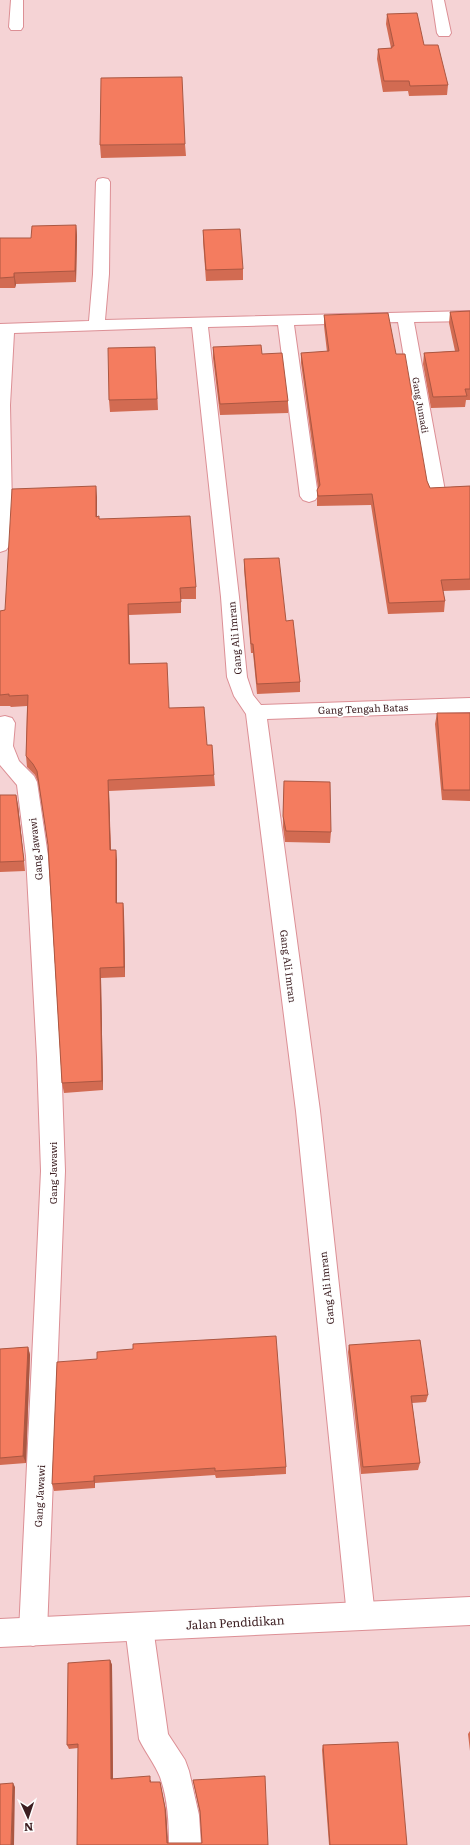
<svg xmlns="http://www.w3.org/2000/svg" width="470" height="1845" viewBox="0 0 470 1845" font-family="Literata,serif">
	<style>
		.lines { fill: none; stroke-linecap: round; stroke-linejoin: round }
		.street-casing { stroke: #dc8f95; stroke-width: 2 }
		.secondary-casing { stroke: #dc8f95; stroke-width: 2 }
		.street { fill: #fff; fill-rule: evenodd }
		.secondary { fill: #fff; fill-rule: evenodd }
		.wall { fill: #d26b52 }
		.shaded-wall { fill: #ab5742 }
		.building { fill: #f47c5f; stroke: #ab5742 }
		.labels { text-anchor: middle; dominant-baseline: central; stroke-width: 3.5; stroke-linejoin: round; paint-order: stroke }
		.far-street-label { font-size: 9px; fill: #3c1e21; stroke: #fefefe }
		.street-label { font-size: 10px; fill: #3c1e21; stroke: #fefefe }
		.near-street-label { font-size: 12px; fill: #3c1e21; stroke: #fefefe }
	</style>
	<rect width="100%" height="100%" fill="#f5d3d5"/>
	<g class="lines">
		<defs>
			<path id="street" d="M11,0H23V27L21,30H11L9,27Z
				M432,0H444L451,33L449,36H439L437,33Z
				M103,178L108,179L110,182L109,274L105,320L470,311V321L414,322L445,491L442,495L436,497L430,495L427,491L398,322L294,325L318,496L315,500L309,502L303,500L300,496L278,325L208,327L239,597L247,677L253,695L261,705L470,698V712L267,719L320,1111L375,1616L371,1626L361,1630L351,1626L347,1616L296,1111L246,714L234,696L227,677L221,597L192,327L14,333L10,405L12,509L9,546L6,550L0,552V324L89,321L93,274L96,182L98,179Z
				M5,716L12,718L15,723L13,746L19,761L34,776L37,782L48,856L61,1057L65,1171L47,1632L43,1642L33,1646L23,1642L19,1632L41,1171L37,1057L26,856L17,785L0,765V717Z
				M139,1613L149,1617L153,1627L168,1734L185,1760L189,1771L199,1815L201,1845H169C169,1823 168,1799 160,1777C155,1764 145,1752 139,1739L125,1627L129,1617Z"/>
			<path id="secondary" d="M470,1597V1625L0,1647V1619Z"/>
		</defs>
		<use href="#street" class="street-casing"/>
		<use href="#secondary" class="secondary-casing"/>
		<use href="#street" class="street"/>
		<use href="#secondary" class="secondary"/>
	</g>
	<path class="wall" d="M387,14L424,45L448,85L447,95L409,96L408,91L383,92L377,59L378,49L391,48L386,24Z
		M185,144L186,156L101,158L100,145Z
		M76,225L77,236L76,282L16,284L15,288H0V238H31Z
		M203,230L243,269V280L206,281L203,241Z
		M470,311V400H466L465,407L431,408L423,364L424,353L455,351L449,323L450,312Z
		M324,315L396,354L427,481L430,488L470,486V590L443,591L445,601L444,612L388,614L371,505L317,506V490L318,488L301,363V353L327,352L324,326Z
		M155,347L158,410L110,412L109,400Z
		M213,347L262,354L288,401V413L220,415L213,358Z
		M97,497V517L99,519L196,587V599H181V613L129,615L130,664L169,708L207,745L214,775L215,786L109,791L111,850L117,860V903H123L124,914L125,977L101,978L103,1090L64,1093L62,1083L48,845L38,782L35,775L27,767L26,756L27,706L11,707L10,706H0V611L5,610Z
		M244,559L286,621L300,682V692L257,694L253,653H251L244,569Z
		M437,713H470V801L442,800L435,724Z
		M284,781L331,832L330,843L285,842L283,827Z
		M0,795L18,805L25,871L0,872Z
		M349,1345L428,1395L426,1402L412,1403L420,1463L418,1470L361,1474L348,1352Z
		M28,1347L30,1355L26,1463L0,1465V1349Z
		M57,1362L286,1467V1474L216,1478L215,1475L95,1483V1488L54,1491L52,1484Z
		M110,1660L112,1665L113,1779L151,1780V1782L166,1811L168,1843H202L200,1814L193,1780L268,1845H77L78,1748L69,1749L67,1745Z
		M470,1731V1751L468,1734Z
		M323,1745L407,1845H329L322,1750Z"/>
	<path class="shaded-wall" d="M76,225L77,236L76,282L75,271Z
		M14,273L16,284L15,288L14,277Z
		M96,486L97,497V528L96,517Z
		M128,604L129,615L130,676L129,664Z
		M108,780L109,791L111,861L110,850Z
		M16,795L18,805L25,871L24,861Z
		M116,850L117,860V914L116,903Z
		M123,903L124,914L125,977L124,967Z
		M100,968L101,978L103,1090L102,1081Z
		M28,1347L30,1355L26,1463L23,1456Z
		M94,1476L95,1483V1488L94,1481Z
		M110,1660L112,1665L113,1782L111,1779Z
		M160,1782L166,1811L168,1845Z
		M13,1783L15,1787L14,1845H11Z"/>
	<path class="building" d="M417,13L424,45H438L448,85L410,86L409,81H384L378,49L392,48V46H394L387,14Z
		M182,77L185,144L100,145L101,78Z
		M76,225L75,271L14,273V277L0,278V238H31L32,226Z
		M240,229L243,269L206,270L203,230Z
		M470,311V389H465L467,396L433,397L424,353L459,351L450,312Z
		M388,313L396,354H405L427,481L430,488L470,486V579L441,580L445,601L389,603L372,494L318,496L317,490L320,485L301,353L329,351L324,315Z
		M261,345L262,354L282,353L288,401L220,404L213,347Z
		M155,347L157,399L109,400L108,348Z
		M96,486V517L99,516V519L190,516L196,587L180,588L181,602L128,604L129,664L167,663L169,708L204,707L207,745H212L214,775L108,780L110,850H116V903H123L124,967L100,968L102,1081L62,1083L48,845L37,771L33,764L26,756L28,695L9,696V694L0,695V611L5,610L12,489Z
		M279,558L286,621L293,620L300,682L257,684L253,644H251L244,559Z
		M437,713H470V790H443Z
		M284,781L330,782L331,832L286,831L283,816Z
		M0,795H16L24,861L0,862Z
		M276,1336L286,1467L215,1471V1468L94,1476V1481L52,1484L57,1362L97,1359V1352L133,1349V1344Z
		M420,1340L428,1395L411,1396L420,1463L363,1467L349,1345Z
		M28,1347L23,1456L0,1458V1349Z
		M110,1660L111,1779L150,1776V1782H160L165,1808L167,1843H202L200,1811L193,1780L265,1776L268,1845H77L78,1744L67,1745L68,1663Z
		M398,1742L407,1845H330L323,1745Z
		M13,1783L11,1845H0V1784Z"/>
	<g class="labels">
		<g class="far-street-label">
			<text transform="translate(421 405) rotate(80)">Gang Jumadi</text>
		</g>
		<g class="street-label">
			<text transform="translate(234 638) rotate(-95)">Gang Ali Imran</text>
			<text transform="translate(363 708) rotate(-2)">Gang Tengah Batas</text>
			<text transform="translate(35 849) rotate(-96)">Gang Jawawi</text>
			<text transform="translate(289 966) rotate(83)">Gang Ali Imran</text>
			<text transform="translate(52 1173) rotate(-90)">Gang Jawawi</text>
			<text transform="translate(326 1288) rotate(-96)">Gang Ali Imran</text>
			<text transform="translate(39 1496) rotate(-87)">Gang Jawawi</text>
		</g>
		<g class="near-street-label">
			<text transform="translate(235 1622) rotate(-3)">Jalan Pendidikan</text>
		</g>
	</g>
	<g transform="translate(28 1817) rotate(177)" stroke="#fefefe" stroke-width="3" paint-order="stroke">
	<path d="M0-3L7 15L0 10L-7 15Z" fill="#3c1e21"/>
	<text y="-6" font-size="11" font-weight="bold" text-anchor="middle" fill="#3c1e21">N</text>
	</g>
</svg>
